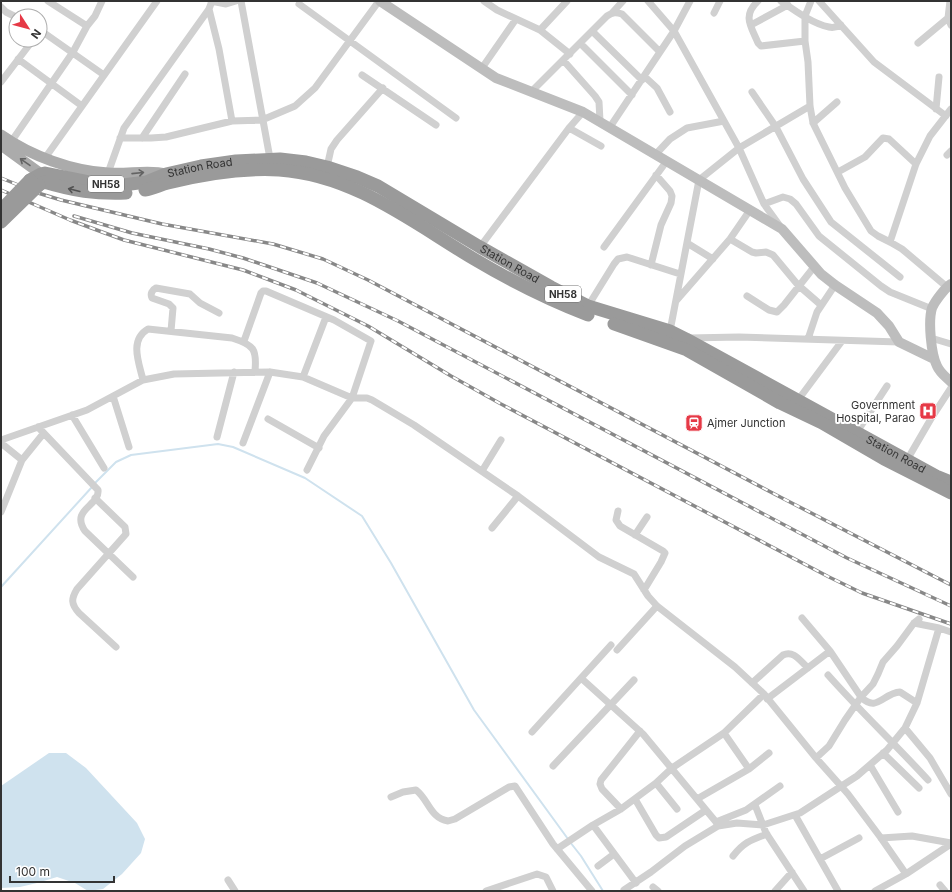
<svg xmlns="http://www.w3.org/2000/svg" width="952" height="892" viewBox="0 0 952 892" font-family="Inter,sans-serif">
	<style>
		.water { fill: #cfe2ee }
		.lines { fill: none; stroke-linecap: round; stroke-linejoin: round }
		.stream { stroke: #cfe2ee; stroke-width: 2 }
		.street { stroke: #d0d0d0; stroke-width: 7 }
		.secondary { stroke: #bdbdbd; stroke-width: 10 }
		.primary { stroke: #ababab; stroke-width: 11 }
		.highway { stroke: #9a9a9a; stroke-width: 13 }
		.rail-casing { stroke: #888; stroke-width: 3.5 }
		.rail { stroke: #fff; stroke-width: 2; stroke-dasharray: 6; stroke-linecap: butt }
		.highway-bridge { stroke: #9a9a9a; stroke-width: 13 }
		.oneway { stroke: #636363 }
		.oneway2 { stroke: #525252 }
		.labels { text-anchor: middle; dominant-baseline: central; stroke-width: 4; stroke-linejoin: round; paint-order: stroke }
		.shield { fill: #fff; stroke: #707070; stroke-width: 1 }
		.shield-label { font-size: 10px; font-weight: bold; fill: #333 }
		.street-label { font-size: 11px; fill: #333; stroke: #fff }
		.poi-label { font-size: 11px; fill: #333; stroke: #fff; text-anchor: end }
	</style>
	<rect width="100%" height="100%" fill="#fff"/>
	<path class="water" d="M49,753H66L86,768L137,823L145,839L141,853L122,874L103,889L88,891L75,883L57,877L37,883L20,887L1,888V786Z"/>
	<g class="lines">
		<path class="stream" d="M95,483L116,462L131,455L218,444L233,447L305,478L362,516L391,563L474,710L568,839
			M1,587L92,487
			M570,842L581,856L603,891"/>
		<path class="street" d="M48,1L87,26
			M211,1L226,4L236,1
			M241,1L269,153
			M484,1L497,10L540,30L570,54
			M648,1L674,31L739,148L764,204L780,226
			M758,1C742,16 751,26 758,43L761,46L805,41
			M781,1C794,10 813,24 829,27C833,28 837,27 841,25
			M811,1L805,16V41L808,62L810,106L813,123L845,188L871,231L878,236L890,242
			M819,1L874,62L946,116
			M950,1L948,18L951,25
			M299,4L456,118
			M1,7L6,12L16,17
			M209,9L219,49L232,121
			M612,13L623,1
			M714,13L720,1
			M751,25L788,5
			M40,30L104,75
			M540,30L567,1
			M592,31L642,80
			M580,43L632,95
			M918,43L948,18
			M18,59L82,106
			M563,60L595,96L599,102L600,121
			M482,68L516,19
			M362,75L436,125
			M644,76L657,88L670,112
			M1,82L33,40
			M532,91L607,16C613,12 616,12 622,14L660,52
			M752,92L776,127L803,179L831,222L900,277
			M936,109L939,77
			M813,123L837,102
			M610,127L674,31L690,1
			M569,128L601,146
			M120,138H151L166,137L232,121L262,120L295,106L315,88L379,1
			M142,138L185,74
			M11,142L73,52L87,26L95,16L102,1
			M655,155L670,139L687,128L724,121
			M947,155L951,151
			M45,158L157,1
			M327,167L331,149L337,140L383,88
			M838,172L865,157L883,138L889,139L916,164
			M108,173L124,128L209,9L212,1
			M764,204L783,197L790,199L796,204L819,236L881,286L890,292L932,309
			M730,239L752,252L756,253L766,252L773,255L798,285L821,305
			M687,243L713,259
			M480,247L569,128L583,112
			M604,247L666,162
			M651,265L661,225L671,203L672,196L670,191L656,175
			M950,287H947L902,249L890,242L916,164L930,136L951,109
			M747,296L769,310L777,312L784,305L814,267
			M676,301L730,239L750,210
			M588,306L614,264L618,259L627,257L680,274
			M171,331L173,308L169,304L152,298C150,294 152,290 156,288L190,294L200,303L219,313
			M670,331L699,180L739,148L810,106
			M689,338L739,337L899,342
			M931,338L951,344
			M808,339L817,312L835,285
			M244,341L261,293L263,291H266L334,320L371,341L352,398L324,436L307,470
			M303,377L326,317
			M143,380C139,363 129,340 148,329L232,338C254,345 257,349 255,371
			M113,396L129,447
			M798,400L842,341
			M72,415L104,468
			M268,419L319,448
			M38,427L98,490C100,506 70,509 85,531L133,577
			M857,432L887,386
			M217,437L234,372
			M1,440L87,410L143,380L174,374L270,372L303,377L352,398H367L372,400L414,425L518,496L599,557L634,574L648,596L657,606L735,667L764,694L816,758L848,794L881,838L906,874
			M1,443L22,460
			M243,443L270,372
			M907,460L932,417L951,388
			M482,471L501,440
			M95,498L125,527L126,534L77,589C71,599 71,604 79,613L116,647
			M618,511L616,520L620,526L663,551L665,553L661,562L644,590
			M1,512L22,460L43,434
			M492,528L518,496
			M635,535L647,517
			M802,618L830,651L861,697C877,713 883,693 900,692L917,703
			M914,623L939,628L951,632
			M617,650L657,606
			M828,675C860,711 895,744 928,780
			M581,678L643,734L716,822
			M752,683L783,655C794,650 800,661 808,668
			M767,699L830,651
			M905,728L930,758L951,794
			M532,732L611,645
			M883,753L919,788
			M816,758L829,746L845,720L861,697L873,684L878,674L883,662L897,646L914,623L919,619
			M870,765L898,812
			M553,766L634,680
			M749,769L769,753
			M656,783L677,809
			M391,797L403,792L416,790C429,800 430,818 448,821L455,819L509,787L515,786L553,844L592,891
			M635,799L656,835L659,838L666,837L706,810
			M697,799L749,769L724,733
			M755,805L766,833L804,891
			M621,809L602,789L600,784L601,780L640,731
			M795,815L838,891
			M593,825L636,883
			M717,825L716,822L746,810L780,786
			M881,838L912,836L951,843
			M557,849L593,825L621,809L656,783L672,768L724,733L764,694
			M733,856C744,842 751,840 767,834
			M820,859L859,838
			M598,866L614,854
			M228,880L235,891
			M940,885L945,891
			M653,887L658,891
			M624,890L651,872L685,846L718,826L737,823L763,825L800,813L857,776L887,750L905,728L917,703L939,628
			M486,891L537,874L546,877L553,891
			M775,891L792,872
			M875,891L906,874L951,844"/>
		<path class="secondary" d="M380,1L496,78L583,112L782,229L821,274L835,285L877,313L889,326L899,342L934,359
			M951,284C945,288 935,301 932,308C928,321 931,354 937,366C940,373 946,377 951,382"/>
		<path class="primary" d="M1,135C31,156 72,171 108,173C127,175 148,169 166,174
			M1,145L41,174L43,180"/>
		<g class="highway">
			<path id="s1" d="M30,180L41,174L45,173L100,184L123,185L146,182L166,174L201,166L236,161L280,159L306,162L327,167L357,177L378,186L480,247L551,287L588,306L670,331L686,339L936,476L951,482"/>
			<path d="M39,185L44,182C74,191 94,194 126,193"/>
			<path d="M145,190C153,189 160,185 168,183C204,174 242,168 279,170C354,175 412,222 474,259C511,281 549,300 588,315"/>
			<path d="M614,324L687,350L780,403L822,423L884,459L951,493"/>
		</g>
		<defs>
			<path id="rail" d="M1,178L38,193L61,200L162,224L273,244L323,259L368,280L784,499L951,585
				M1,190L70,220L102,232L124,240L243,270L296,290L368,326L451,376L501,404L829,577L862,593L951,624
				M74,216L132,233L209,249L243,258L317,283L398,321L847,558L951,606"/>
		</defs>
		<use href="#rail" class="rail-casing"/>
		<use href="#rail" class="rail"/>
		<path class="highway-bridge" d="M2,209L30,180
			M1,222L39,185"/>
	</g>
	<defs><path id="oneway-shaft" d="M-6 0H5M1.5-3L5.5 0L1.5 3" fill="none" stroke-width="1.6" stroke-linecap="round" stroke-linejoin="round"/></defs>
	<g class="oneway">
		<use href="#oneway-shaft" transform="translate(25 162) rotate(-145)"/>
		<use href="#oneway-shaft" transform="translate(138 173) rotate(-6)"/>
	</g>
	<use class="oneway2" href="#oneway-shaft" transform="translate(74 190) rotate(-166)"/>
	<defs>
		<symbol id="hospital-square" viewBox="-11 -11 22 22"><rect x="-9" y="-9" width="18" height="18" rx="4" fill="#e63946" stroke="#fff"/><path d="M-5-5h3v3.5h4V-5h3V5h-3V1.5h-4V5h-3Z" fill="#fff"/></symbol>
		<symbol id="station-square" viewBox="-11 -11 22 22"><rect x="-9" y="-9" width="18" height="18" rx="4" fill="#e63946" stroke="#fff"/><path d="M-3-6H3Q5-6 5-4V2Q5 4 3 4L4.5 6H3L1.5 4h-3L-3 6H-4.5L-3 4Q-5 4-5 2V-4Q-5-6-3-6ZM-3.5-4v3h7v-3ZM-3.5 1v1.5H-2V1ZM2 1v1.5H3.5V1Z" fill="#fff"/></symbol>
	</defs>
	<g fill-rule="evenodd">
		<use href="#hospital-square" x="918" y="401" width="20" height="20"/>
		<use href="#station-square" x="684" y="413" width="20" height="20"/>
	</g>
	<g class="labels">
		<g class="shield">
			<rect x="88" y="176" width="36" height="16" rx="3"/>
			<rect x="545" y="286" width="36" height="16" rx="3"/>
		</g>
		<g class="shield-label">
			<text x="106" y="184">NH58</text>
			<text x="563" y="294">NH58</text>
		</g>
		<g class="street-label">
			<text stroke="none"><textPath href="#s1" startOffset="175">Station Road</textPath></text>
			<text stroke="none"><textPath href="#s1" startOffset="511">Station Road</textPath></text>
			<text stroke="none"><textPath href="#s1" startOffset="943">Station Road</textPath></text>
		</g>
		<g class="poi-label">
			<text x="915" y="405">Government<tspan x="915" dy="13">Hospital, Parao</tspan></text>
			<text x="707" y="423" text-anchor="start">Ajmer Junction</text>
		</g>
	</g>
	<rect width="952" height="892" fill="none" stroke="#333333" stroke-width="4"/>
	<g transform="translate(28 28) rotate(126)"><circle r="19" fill="#ffffff" stroke="#adadad"/>
	<path d="M0-3L7 15L0 10L-7 15Z" fill="#e63946"/>
	<text y="-6" font-size="11" font-weight="bold" text-anchor="middle" fill="#333333">N</text>
	</g>
	<path d="M10 876v6h104v-6" fill="none" stroke="#333333" stroke-width="2"/>
	<text x="16" y="876" font-size="12" fill="#333333" stroke="#ffffff" stroke-width="3" paint-order="stroke">100 m</text>
</svg>
